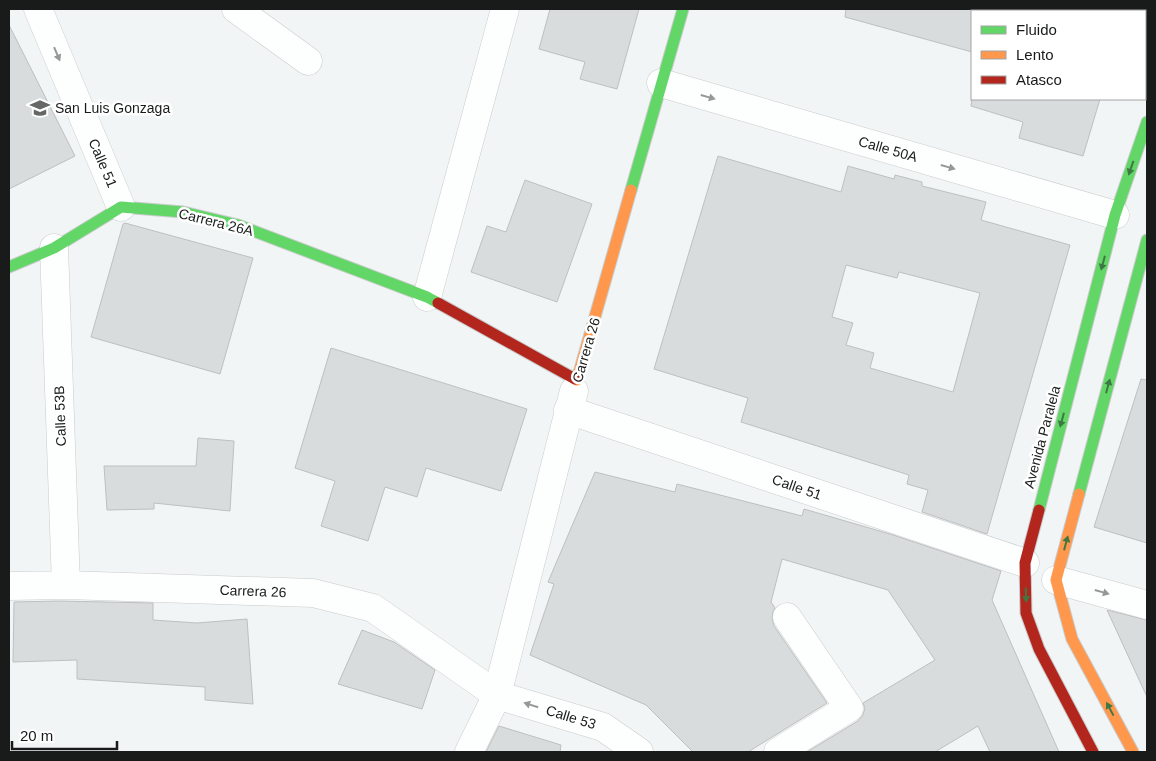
<svg xmlns="http://www.w3.org/2000/svg" width="1156" height="761" viewBox="0 0 1156 761" font-family="Helvetica,sans-serif">
	<style>
		.building { fill: #d9dcdc; stroke: #bdc0c0; fill-rule: evenodd }
		.lines { fill: none; stroke-linecap: round; stroke-linejoin: round }
		.street-casing { stroke: #cacccc; stroke-width: 29 }
		.fast-casing { stroke: #cacccc; stroke-width: 13 }
		.slow-casing { stroke: #cacccc; stroke-width: 13 }
		.jam-casing { stroke: #cacccc; stroke-width: 13 }
		.street { stroke: #fdfefe; stroke-width: 28 }
		.fast { stroke: #63d668; stroke-width: 11 }
		.slow { stroke: #ff974d; stroke-width: 11 }
		.jam { stroke: #b3261e; stroke-width: 11 }
		.oneway { fill: #969898 }
		.oneway2 { fill: #3e7842 }
		.labels { text-anchor: middle; dominant-baseline: central; stroke-width: 5; stroke-linejoin: round; paint-order: stroke }
		.poi-label { font-size: 14px; fill: #191b1b; stroke: #fff; text-anchor: start }
		.street-label { font-size: 14px; fill: #191b1b; stroke: #fff }
	</style>
	<rect width="100%" height="100%" fill="#f1f5f5"/>
	<path class="building" d="M550,9H639L617,89L580,79L585,62L539,49Z
		M846,9H972V52L845,17Z
		M9,25L75,156L9,189Z
		M972,99H1100L1083,156L1019,138L1023,122L971,106Z
		M718,156L841,192L848,166L894,179L895,175L922,182V186L986,202L981,220L1070,245L987,534L922,512L928,490L907,484L909,475L741,422L748,398L654,369ZM846,265L897,278L899,272L980,293L953,392L870,368L874,353L846,345L853,323L832,317Z
		M525,180L592,204L557,302L471,272L487,226L506,232Z
		M125,223L253,258L220,374L91,337L123,224Z
		M331,348L527,409L501,491L426,468L417,497L385,487L368,541L321,526L335,481L295,468Z
		M1141,379L1147,380V543L1094,527Z
		M198,438L234,441L230,511L154,503V509L107,510L104,466H196Z
		M595,472L675,492L677,484L802,516L804,509L890,534L1001,571L992,600L1059,752H990L978,726L935,752H807L858,721L863,715L865,708L863,703L935,660L888,590L782,559L771,602L775,608L773,611L772,619L774,626L827,703L748,752H693L646,705L530,655L554,584L548,582Z
		M58,601L153,603V620L197,623L247,619L253,704L205,700V687L77,679V660L13,662L14,602Z
		M1107,610L1147,620V697Z
		M362,630L394,642L435,670L422,709L338,684Z
		M499,726L561,745L560,752H486Z"/>
	<g class="lines">
		<defs>
			<path id="street" d="M38,9L121,207
				M236,9L308,61
				M661,83L1115,215
				M54,248L66,585
				M427,297L505,9
				M568,410L1025,563
				M1056,580L1147,605
				M9,586L66,585L313,593L373,608L497,695L603,727L639,752
				M469,752L497,695L574,391
				M778,752L849,708L787,617"/>
			<path id="fast" d="M631,190L683,9
				M9,267L54,248L121,207L183,212L238,225L427,297L438,303
				M1079,494L1147,240
				M1039,510L1115,215L1147,122"/>
			<path id="slow" d="M575,379L577,380L631,190
				M1079,494L1056,580L1072,639L1133,752"/>
			<path id="jam" d="M438,303L575,379
				M1039,510L1025,563L1026,613L1039,649L1093,752"/>
		</defs>
		<use href="#street" class="street-casing"/>
		<use href="#fast" class="fast-casing"/>
		<use href="#slow" class="slow-casing"/>
		<use href="#jam" class="jam-casing"/>
		<use href="#street" class="street"/>
		<use href="#fast" class="fast"/>
		<use href="#slow" class="slow"/>
		<use href="#jam" class="jam"/>
	</g>
	<defs><path id="oneway-solid" d="M-6-.8H1V-3.2L6.5 0L1 3.2V.8H-6Z" transform="scale(1.25)"/></defs>
	<g class="oneway">
		<use href="#oneway-solid" transform="translate(57 54) rotate(67)"/>
		<use href="#oneway-solid" transform="translate(708 97) rotate(16)"/>
		<use href="#oneway-solid" transform="translate(948 167) rotate(16)"/>
		<use href="#oneway-solid" transform="translate(1102 592) rotate(16)"/>
		<use href="#oneway-solid" transform="translate(531 705) rotate(-163)"/>
	</g>
	<g class="oneway2">
		<use href="#oneway-solid" transform="translate(1131 168) rotate(109)"/>
		<use href="#oneway-solid" transform="translate(1103 263) rotate(105)"/>
		<use href="#oneway-solid" transform="translate(1108 386) rotate(-75)"/>
		<use href="#oneway-solid" transform="translate(1062 420) rotate(105)"/>
		<use href="#oneway-solid" transform="translate(1066 543) rotate(-75)"/>
		<use href="#oneway-solid" transform="translate(1026 595) rotate(88)"/>
		<use href="#oneway-solid" transform="translate(1110 709) rotate(-118)"/>
	</g>
	<defs>
		<symbol id="school-bare" viewBox="-9 -9 18 18"><path d="M0-5L7-2L0 1L-7-2ZM-4 1L0 2.5L4 1V4Q0 6-4 4Z" fill="#656767" stroke="#fff" stroke-width="2.5" paint-order="stroke"/></symbol>
	</defs>
	<g fill-rule="evenodd">
		<use href="#school-bare" x="26" y="94" width="28" height="28"/>
	</g>
	<g class="labels">
		<g class="poi-label">
			<text x="55" y="108">San Luis Gonzaga</text>
		</g>
		<g class="street-label">
			<text transform="translate(888 149) rotate(16)">Calle 50A</text>
			<text transform="translate(103 163) rotate(67)">Calle 51</text>
			<text transform="translate(216 222) rotate(14)">Carrera 26A</text>
			<text transform="translate(586 350) rotate(-74)">Carrera 26</text>
			<text transform="translate(60 416) rotate(-92)">Calle 53B</text>
			<text transform="translate(1042 437) rotate(-75)">Avenida Paralela</text>
			<text transform="translate(797 487) rotate(19)">Calle 51</text>
			<text transform="translate(253 591) rotate(2)">Carrera 26</text>
			<text transform="translate(571 717) rotate(17)">Calle 53</text>
		</g>
	</g>
	<rect width="1156" height="761" fill="none" stroke="#191b1b" stroke-width="20"/>
	<rect x="971" y="10" width="175" height="90" fill="#ffffff" stroke="#a3a4a4"/>
	<rect x="981" y="26" width="25" height="8" fill="#63d668" stroke="#a3a4a4"/>
	<text x="1016" y="35" font-size="15" fill="#191b1b">Fluido</text>
	<rect x="981" y="51" width="25" height="8" fill="#ff974d" stroke="#a3a4a4"/>
	<text x="1016" y="60" font-size="15" fill="#191b1b">Lento</text>
	<rect x="981" y="76" width="25" height="8" fill="#b3261e" stroke="#a3a4a4"/>
	<text x="1016" y="85" font-size="15" fill="#191b1b">Atasco</text>
	<path d="M12 741v8h105v-8" fill="none" stroke="#191b1b" stroke-width="2.5"/>
	<text x="20" y="741" font-size="15" fill="#191b1b" stroke="#ffffff" stroke-width="4" paint-order="stroke">20 m</text>
</svg>
